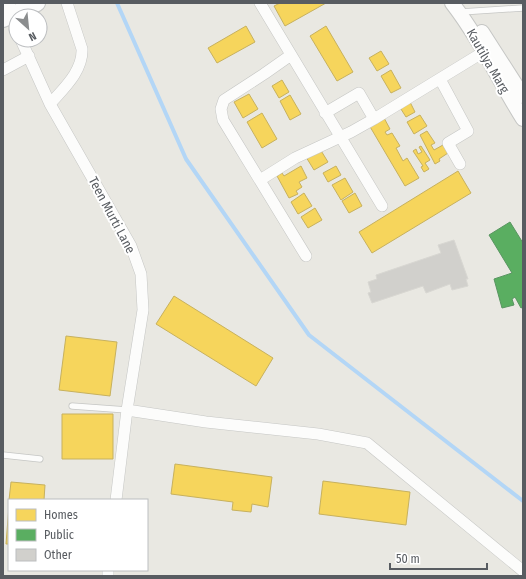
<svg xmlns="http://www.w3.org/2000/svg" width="526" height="579" viewBox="0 0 526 579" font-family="'Fira Sans Condensed',sans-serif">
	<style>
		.homes { fill: #f6d55c; stroke: #c7b15e }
		.public { fill: #5aae61; stroke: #599561 }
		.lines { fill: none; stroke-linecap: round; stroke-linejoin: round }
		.stream { stroke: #b3d6f6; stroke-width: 4 }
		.building { fill: #d1d0cc; stroke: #d8d7d2 }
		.service-casing { stroke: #c5c6c4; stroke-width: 7 }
		.minor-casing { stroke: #c5c6c4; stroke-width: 12 }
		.tertiary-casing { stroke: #c5c6c4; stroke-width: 16 }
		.secondary-casing { stroke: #c6c7c6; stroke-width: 18 }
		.service { stroke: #fcfcfb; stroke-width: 5.5 }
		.minor { stroke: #fcfcfb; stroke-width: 11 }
		.tertiary { stroke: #fcfcfb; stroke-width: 14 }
		.secondary { stroke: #fcfcfb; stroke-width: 16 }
		.labels { text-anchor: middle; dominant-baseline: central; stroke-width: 4; stroke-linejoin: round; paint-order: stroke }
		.street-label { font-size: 13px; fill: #585c61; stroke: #fff }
	</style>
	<rect width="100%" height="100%" fill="#e9e8e2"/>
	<path class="homes" d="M280,3H326L285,26L274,6Z
		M246,26L255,42L217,63L208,48Z
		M326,26L353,72L337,81L310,36Z
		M381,51L389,64L377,71L369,58Z
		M391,70L401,88L391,93L381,76Z
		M282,80L289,92L279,98L272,86Z
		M249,94L258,109L243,118L234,102Z
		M290,95L301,114L290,120L280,101Z
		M409,100L415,112L406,117L399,106Z
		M262,113L277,139L262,148L247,122Z
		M420,115L427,126L414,134L407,122Z
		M383,116L390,129L385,132L387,135L392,133L400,146L396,148L403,161L407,158L419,178L405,186L369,125Z
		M427,131L435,143L431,145L434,150L443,145L448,153L439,159L440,161L435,164L420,135Z
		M421,146L430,160L425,163L429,169L424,172L421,167L423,166L413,151L416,149L418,154L422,152L419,147Z
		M320,149L328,162L314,170L306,157Z
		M301,166L307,178L299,182L302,187L296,191L298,194L289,198L277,176L282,173L284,176Z
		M336,166L341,175L328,182L323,173Z
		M458,171L471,193L372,253L359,232Z
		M345,178L353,192L341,200L332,185Z
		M304,193L312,206L298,214L291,202Z
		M355,193L362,206L349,213L342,201Z
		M315,208L322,220L308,228L301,217Z
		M174,296L273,358L256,386L156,324Z
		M66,336L117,342L110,396L59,390Z
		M62,414H113V459H62Z
		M175,464L272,477L268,507L252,504L251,512L232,510L233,502L171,494Z
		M323,481L410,492L406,525L319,514Z
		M11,482L45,485L44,500H9Z
		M9,506V544H6Z"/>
	<path class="public" d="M510,222L523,243V307L521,308L515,297L512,299L514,305L502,308L494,279L512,273L489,235Z"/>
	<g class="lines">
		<path class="stream" d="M117,3L186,159L309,335L523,501"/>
	</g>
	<path class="building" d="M454,240L468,279H466L468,286L452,290L450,284L426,293L423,286L372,303L368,293L371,292L368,282L377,279L376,275L441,253L438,245Z"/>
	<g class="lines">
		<defs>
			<path id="service" d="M461,12L523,8
				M72,406L127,410
				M3,455L40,459"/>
			<path id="minor" d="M260,3L382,206
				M10,15L16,28
				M21,40L50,104L131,246L141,274L143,310L127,410L116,500
				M291,55L264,74L224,100L221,109L223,120L306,256
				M3,70L29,56
				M440,79L468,131L448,143L460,164
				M50,104C64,88 83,71 82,49L67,3
				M325,113L359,93L374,119
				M260,180L295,158L351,132L374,119L490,48
				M127,410L206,422L318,434L367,443L523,571
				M108,576V570"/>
			<path id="tertiary" d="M452,3C480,39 499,81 523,119
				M482,32L523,96"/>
			<path id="secondary" d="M3,5L7,3
				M3,19L37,3"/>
		</defs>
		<use href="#service" class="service-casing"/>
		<use href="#minor" class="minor-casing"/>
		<use href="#tertiary" class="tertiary-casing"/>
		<use href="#secondary" class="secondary-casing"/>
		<use href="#service" class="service"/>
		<use href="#minor" class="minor"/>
		<use href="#tertiary" class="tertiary"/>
		<use href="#secondary" class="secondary"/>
	</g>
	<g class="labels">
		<g class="street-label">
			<text transform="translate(488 61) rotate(60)">Kautilya Marg</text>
			<text transform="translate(112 215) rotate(62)">Teen Murti Lane</text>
		</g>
	</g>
	<rect width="526" height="579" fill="none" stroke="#585c61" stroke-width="8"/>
	<rect x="8" y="499" width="140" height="72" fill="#ffffff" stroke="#bcbec0"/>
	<rect x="16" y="509" width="20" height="12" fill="#f6d55c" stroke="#bcbec0"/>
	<text x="44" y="519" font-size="12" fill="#585c61">Homes</text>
	<rect x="16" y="529" width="20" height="12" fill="#5aae61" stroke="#bcbec0"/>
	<text x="44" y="539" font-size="12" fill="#585c61">Public</text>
	<rect x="16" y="549" width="20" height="12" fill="#d1d0cc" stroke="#bcbec0"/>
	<text x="44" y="559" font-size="12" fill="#585c61">Other</text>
	<g transform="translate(28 28) rotate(153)"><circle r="19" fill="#ffffff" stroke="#bcbec0"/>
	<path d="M0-3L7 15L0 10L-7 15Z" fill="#8b8d8e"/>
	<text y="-6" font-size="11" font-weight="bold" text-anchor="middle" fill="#585c61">N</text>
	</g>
	<path d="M390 563v6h97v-6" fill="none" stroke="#585c61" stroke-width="2"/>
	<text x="396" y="563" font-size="12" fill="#585c61" stroke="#ffffff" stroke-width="3" paint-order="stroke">50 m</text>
</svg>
